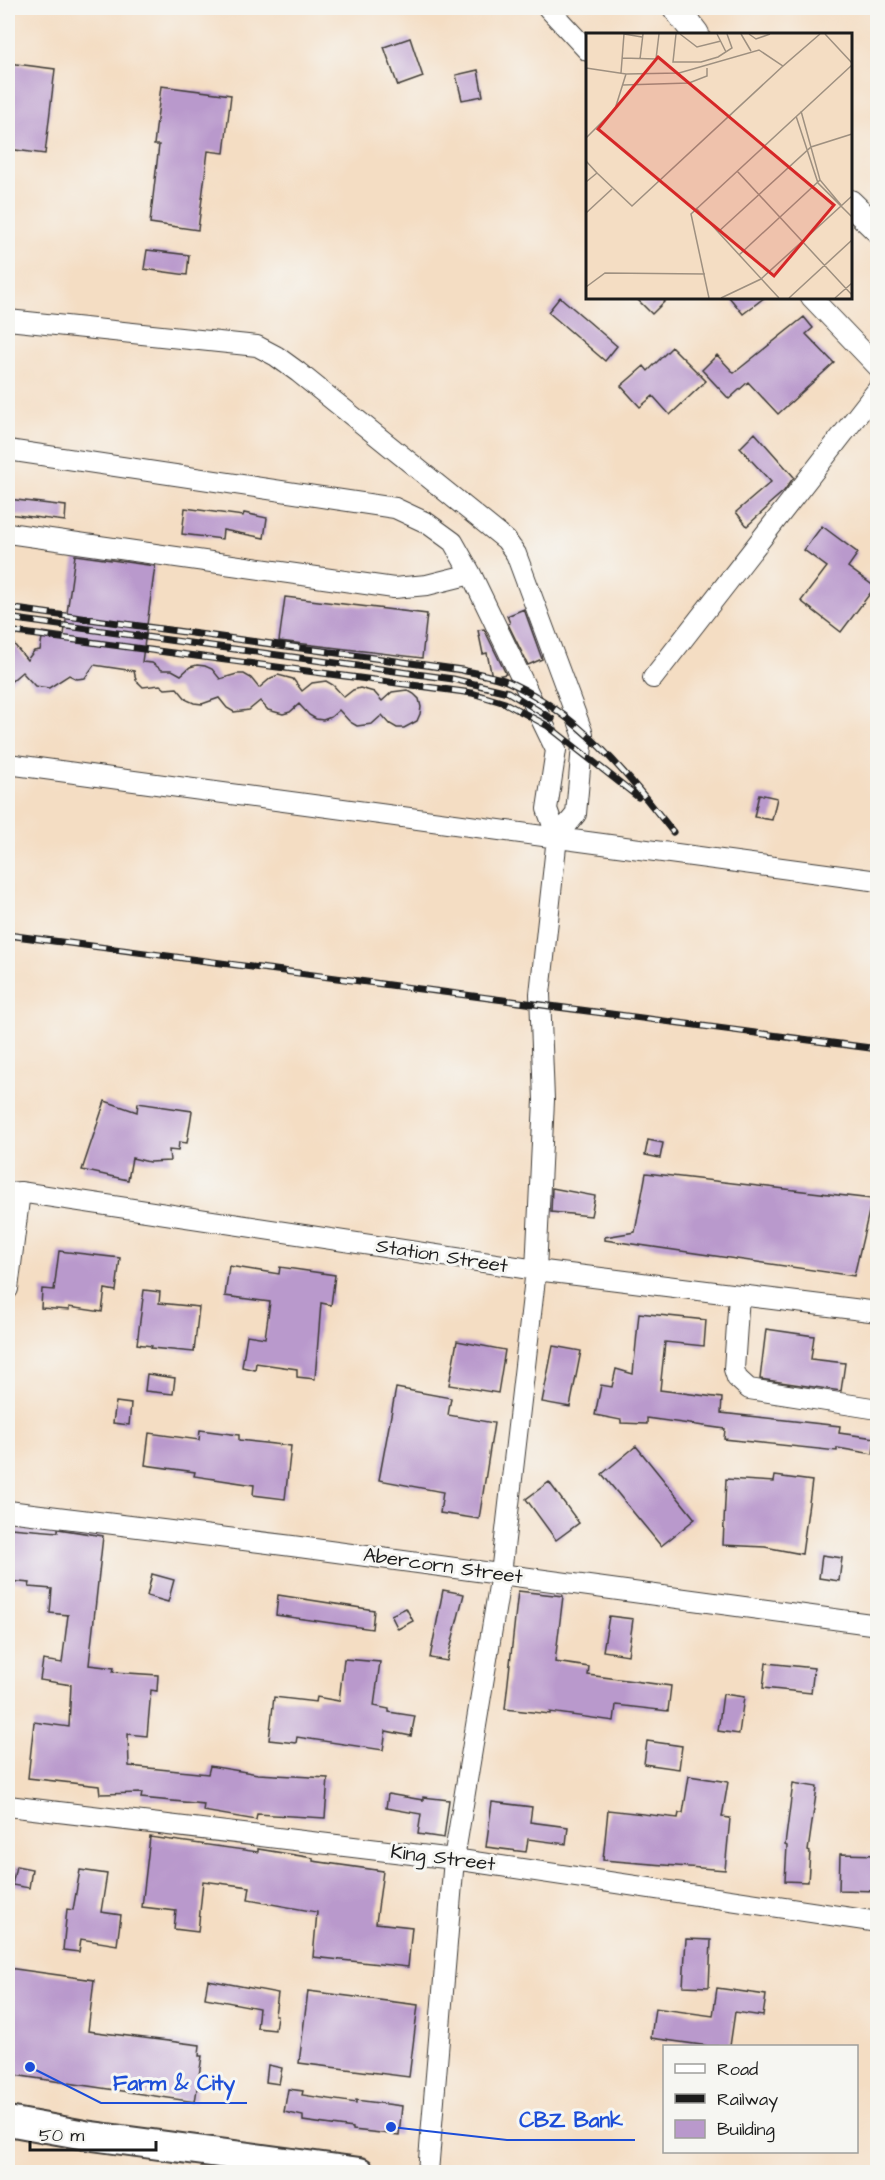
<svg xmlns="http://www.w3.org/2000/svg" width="885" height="2180" viewBox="0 0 885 2180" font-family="'Architects Daughter',sans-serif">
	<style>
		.building { fill: #b999cc }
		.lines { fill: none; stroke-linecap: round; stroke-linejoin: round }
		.minor-casing { stroke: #3c3935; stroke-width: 22 }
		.major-casing { stroke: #3c3935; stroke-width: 28 }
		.highway-casing { stroke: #3c3935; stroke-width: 32 }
		.minor { stroke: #fff; stroke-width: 20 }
		.major { stroke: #fff; stroke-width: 26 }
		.highway { stroke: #fff; stroke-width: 28 }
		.rail-casing { stroke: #1c1c1c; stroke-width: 7 }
		.rail { stroke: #f6f6f2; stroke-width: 4.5; stroke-dasharray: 14; stroke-linecap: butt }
		.labels { text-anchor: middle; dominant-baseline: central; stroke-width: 6; stroke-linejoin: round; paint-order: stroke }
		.street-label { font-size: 20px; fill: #1c1c1c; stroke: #f6f6f2 }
		.inset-road { fill: none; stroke: #9e9080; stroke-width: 1.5 }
		.view { fill: #d62828; fill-opacity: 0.15; stroke: #d62828; stroke-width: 3 }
		.inset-edge { fill: none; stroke: #1c1c1c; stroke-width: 3 }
		.leader { fill: none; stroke: #1d4ed8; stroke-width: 2 }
		.callout-dot { fill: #1d4ed8; stroke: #f6f6f2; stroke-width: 2 }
		.callout-label { font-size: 21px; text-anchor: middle; font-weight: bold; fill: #1d4ed8; stroke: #f6f6f2; stroke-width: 6; stroke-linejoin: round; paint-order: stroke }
	</style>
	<rect width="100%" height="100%" fill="#f6f6f2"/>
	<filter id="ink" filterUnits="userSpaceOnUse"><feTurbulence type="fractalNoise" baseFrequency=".0167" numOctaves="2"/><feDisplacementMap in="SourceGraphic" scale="12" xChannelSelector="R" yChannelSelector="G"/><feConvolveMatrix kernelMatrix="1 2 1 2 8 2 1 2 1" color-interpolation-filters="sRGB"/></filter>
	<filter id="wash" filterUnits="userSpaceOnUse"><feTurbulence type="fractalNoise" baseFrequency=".008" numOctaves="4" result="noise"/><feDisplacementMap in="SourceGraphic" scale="24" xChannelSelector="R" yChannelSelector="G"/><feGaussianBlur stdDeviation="1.35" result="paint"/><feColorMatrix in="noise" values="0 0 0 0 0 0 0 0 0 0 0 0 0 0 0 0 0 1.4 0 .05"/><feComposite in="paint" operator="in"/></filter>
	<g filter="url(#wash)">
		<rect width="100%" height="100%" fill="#f4ddc3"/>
		<g id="blocks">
			<path class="building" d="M410,38L423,77L398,86L384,47Z
				M8,63L55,69L45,154L8,149Z
				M478,70L483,96L462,100L456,75Z
				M161,86L231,95L224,153L208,151L198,230L150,223L159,145H154Z
				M147,250L189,255L187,275L144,269Z
				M560,297L617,346L605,361L548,312Z
				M635,297H669L652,314Z
				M729,297H765L743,314Z
				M804,317L813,328L806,334L834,363L778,414L748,382L729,399L702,370L717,355L734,373Z
				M672,347L706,381L670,415L653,396L640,407L621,386L644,366L648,371Z
				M755,433L794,477L784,491L768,505L769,506L747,526L736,512L771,482L740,448Z
				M8,499L66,506L65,521L8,514Z
				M185,508L243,516L244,513L267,518L264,538L223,530L222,539L182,534Z
				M822,526L858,553L848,567L875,587L841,632L801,601L827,567L804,550Z
				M75,555L155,566L142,662L152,663L162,670H172L181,675L190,667L197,665L205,666L212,669L220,679L237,674H244L251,678L259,688L271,678L278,675L293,679L302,691L312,683L326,681L333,685L344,697L353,690L360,688L374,692L382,701L392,692L407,690L414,694L419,699L421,707L420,714L417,721L404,728H397L390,724L382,715L372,724L357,726L350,722L339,710L331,717L323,720L316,719L309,715L299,704L290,712L283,714L268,710L260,701L249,710L234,712L227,708L219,698L202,704L194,703L187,700L177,688L165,689L160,685L143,687L136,680L134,671L94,665L85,678L77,679L69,675L49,688L35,686L22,672L8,684V637L27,660L34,651L40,650L43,632L64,635Z
				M285,597L427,614L422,658L279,641Z
				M524,609L542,659L528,665L508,624L510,623L507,616Z
				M484,629L506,674L492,677L487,653L483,654L478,630Z
				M759,794L777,798L772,820L754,817Z
				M105,1101L137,1112L138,1103L192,1111L187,1143L179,1142L178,1151L169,1150L170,1161L149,1162L132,1158L128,1180L82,1170Z
				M648,1140L663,1143L660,1158L645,1155Z
				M646,1173L872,1199L854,1276L605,1240V1237L635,1232Z
				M552,1188L595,1196L591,1216L551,1212Z
				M59,1251L120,1258L116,1291L105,1289L102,1312L69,1307V1310L41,1308L42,1289L54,1290Z
				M229,1266L279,1274L280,1267L335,1275L331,1305L321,1303L315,1379L297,1377V1369L256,1363L255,1370L242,1367L247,1335L265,1338L270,1302L225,1296Z
				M144,1290L160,1292L159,1303L199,1307L194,1352L151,1348L152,1346L137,1344Z
				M639,1313L706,1320L704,1346L665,1342L660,1390L722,1398L721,1413L840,1426L839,1433L875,1438L873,1454L837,1448V1451L724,1439L725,1429L647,1418V1424L621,1423V1420L595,1415L601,1385L612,1387L616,1369L633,1374Z
				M766,1329L814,1336L811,1359L845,1363L841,1391L760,1379Z
				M457,1341L505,1350L498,1393L449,1385Z
				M553,1346L581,1351L570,1407L542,1402Z
				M147,1374L175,1378L173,1394L145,1391Z
				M396,1388L451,1398L448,1415L494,1423L479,1519L440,1513L443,1492L379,1480Z
				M116,1402L131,1404L129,1425L113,1423Z
				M200,1430L239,1435V1440L291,1446L285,1499L253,1495L254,1485L194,1476L195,1472L145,1465L149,1433L199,1440Z
				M636,1446L695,1519L661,1546L602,1474Z
				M775,1476L812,1481L802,1554L765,1547L723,1545L726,1479L774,1482Z
				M549,1482L579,1523L556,1540L526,1499Z
				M10,1528L58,1532V1529L103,1536L89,1665L114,1668L113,1672L158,1675L157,1691L151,1690L147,1736L128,1734L129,1766L208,1774L210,1766L258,1774L328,1778L325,1818L257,1814L256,1820L203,1811L204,1804L141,1798L142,1793L100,1794L99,1786L28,1778L34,1722L69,1727L71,1685L40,1680L43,1660L62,1663L68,1615L50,1613L52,1589L29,1587L30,1583L8,1581Z
				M822,1555L842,1558L839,1581L819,1578Z
				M152,1574L174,1580L168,1602L147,1596Z
				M443,1590L464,1594L447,1661L430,1658Z
				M518,1591L563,1596L555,1662L589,1667L588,1675L671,1686L668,1711L616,1705L614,1721L550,1712V1714L505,1709Z
				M278,1595L374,1610L372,1629L276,1615Z
				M406,1608L413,1621L398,1629L391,1615Z
				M609,1616L633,1619L628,1655L603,1651Z
				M344,1659L380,1662L374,1706L389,1709V1712L415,1716L411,1736L386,1731L383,1750L297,1737L296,1743L269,1740L274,1697L316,1702L317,1697L339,1701Z
				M766,1663L814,1668L811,1693L763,1688Z
				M723,1694L744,1697L739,1734L718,1731Z
				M647,1741L682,1746L679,1769L644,1764Z
				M689,1776L728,1782L722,1817L730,1818L725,1870L603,1860L608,1810L678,1818L679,1813H683Z
				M793,1783L817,1787L808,1851L810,1852L808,1882L785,1881L787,1846L785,1845Z
				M388,1794L423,1800V1797L449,1800L444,1838L418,1834L421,1814L386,1808Z
				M492,1802L532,1807L530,1822L568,1827L566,1844L528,1839L526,1852L486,1847Z
				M150,1837L258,1852V1849L313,1858V1861L383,1871L376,1923L412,1927L408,1967L313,1957L317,1912L248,1900L250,1887L203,1881L198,1932L174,1929L176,1911L142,1907Z
				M840,1854L878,1855V1891L839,1890Z
				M16,1866L32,1869L29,1888L12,1885Z
				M80,1870L107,1874L101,1912L121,1915L117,1945L81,1939L79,1952L63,1950L67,1909L73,1910Z
				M686,1939L711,1940L709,1987L683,1986Z
				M8,1968L94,1980L88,2031L200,2045L199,2056H202L195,2102L8,2074Z
				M208,1980L278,1993L275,2015H277L275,2030L257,2028L259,2008L205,1998Z
				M717,1988L766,1995L763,2016L735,2012L730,2046H709L651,2038L655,2008L713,2016Z
				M308,1991L418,2005L409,2077L299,2063Z
				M268,2065L282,2068L279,2084L266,2082Z
				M288,2089L303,2091L302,2095L356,2103V2100L402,2106L399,2135L353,2130V2128L303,2121V2116L284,2112Z"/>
		</g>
	</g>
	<g filter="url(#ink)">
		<use href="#blocks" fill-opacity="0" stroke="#3c3935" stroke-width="1.5"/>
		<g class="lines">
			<defs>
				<path id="minor" d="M548,8L588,51
					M811,297L878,367
					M8,320L257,346L276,356L298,372L506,540L516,554L583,734L576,814L557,837
					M8,450L395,508L427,523L453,542L471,574L556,750L547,809L557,837L540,994L544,1100L536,1270L501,1574L454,1859L428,2172
					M8,533L394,588L427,585L471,574
					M653,678L878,389
					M8,764L878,881
					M8,1193L20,1192L536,1270L878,1312
					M8,1289L20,1192
					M739,1295L734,1369L737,1378L749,1389L878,1409
					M8,1511L292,1546L878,1625
					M8,1806L454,1859L878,1922"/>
				<path id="major" d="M676,8L696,34
					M850,203L878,230"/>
				<path id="highway" d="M8,2121L85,2135L360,2172"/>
			</defs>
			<use href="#minor" class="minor-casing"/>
			<use href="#major" class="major-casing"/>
			<use href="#highway" class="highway-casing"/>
			<use href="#minor" class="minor"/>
			<use href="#major" class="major"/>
			<use href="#highway" class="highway"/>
			<defs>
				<path id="rail" d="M8,608L462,670C478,674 497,676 511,683C581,716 626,773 673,832
					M8,618L453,679L508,692L552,719
					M8,631L472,693L505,703L548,726L638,797
					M8,935L878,1049"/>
			</defs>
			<use href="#rail" class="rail-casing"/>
			<use href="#rail" class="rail"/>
		</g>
	</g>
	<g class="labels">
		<g class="street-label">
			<text transform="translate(442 1256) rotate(9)">Station Street</text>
			<text transform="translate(443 1566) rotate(8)">Abercorn Street</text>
			<text transform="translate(443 1858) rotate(7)">King Street</text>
		</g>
	</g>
	<g transform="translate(586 33)">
		<rect width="266" height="266" fill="#f4ddc3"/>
		<path class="inset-road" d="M38,1L56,4M90,1L87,29H115L132,24L146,15L141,1M94,1L111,14L135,8M131,1L140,19M155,1L165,18M163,1L170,6L184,1M239,1L266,30M36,25L70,26L73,1M54,26L57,1M0,35L40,41L93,40L173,17L197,33L234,1M35,40L38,1M37,52L103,50L121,43V35M215,78L234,147L255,172M210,83L232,150L266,184M0,105L29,76L40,41M0,128L11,140L0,149M151,138L266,262M11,140L46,173L197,33M110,175L193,265M0,180L26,156M132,199L225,114L266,101M153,222L234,147M0,254L19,240L119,241M123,265L105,181L266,32M135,265L175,246L266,163M203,265L266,207M249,265L266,250"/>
		<path class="view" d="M72,24L248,172L188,243L12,96Z"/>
		<rect width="266" height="266" class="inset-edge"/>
	</g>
	<path class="leader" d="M30 2067L101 2103H247M391 2127L507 2140H635"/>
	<g class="callout-dot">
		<circle cx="30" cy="2067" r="6"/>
		<circle cx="391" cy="2127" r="6"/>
	</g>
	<g class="callout-label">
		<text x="174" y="2090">Farm &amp; City</text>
		<text x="571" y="2127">CBZ Bank</text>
	</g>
	<rect width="885" height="2180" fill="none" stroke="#f6f6f2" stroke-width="30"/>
	<rect x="663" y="2045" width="195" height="108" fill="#f6f6f2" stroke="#9f9f9c" stroke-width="1.5"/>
	<rect x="675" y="2064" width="30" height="9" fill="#ffffff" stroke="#9f9f9c" stroke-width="1.5"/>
	<text x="717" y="2075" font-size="18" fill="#1c1c1c">Road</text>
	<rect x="675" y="2094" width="30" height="9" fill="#1c1c1c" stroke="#9f9f9c" stroke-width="1.5"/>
	<text x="717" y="2105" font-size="18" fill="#1c1c1c">Railway</text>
	<rect x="675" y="2120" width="30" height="18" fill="#b999cc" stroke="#9f9f9c" stroke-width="1.5"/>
	<text x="717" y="2135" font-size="18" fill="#1c1c1c">Building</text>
	<path d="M30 2141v9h126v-9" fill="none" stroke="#1c1c1c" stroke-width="3"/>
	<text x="39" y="2141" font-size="18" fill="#1c1c1c" stroke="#f6f6f2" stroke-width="4.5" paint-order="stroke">50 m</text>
</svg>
